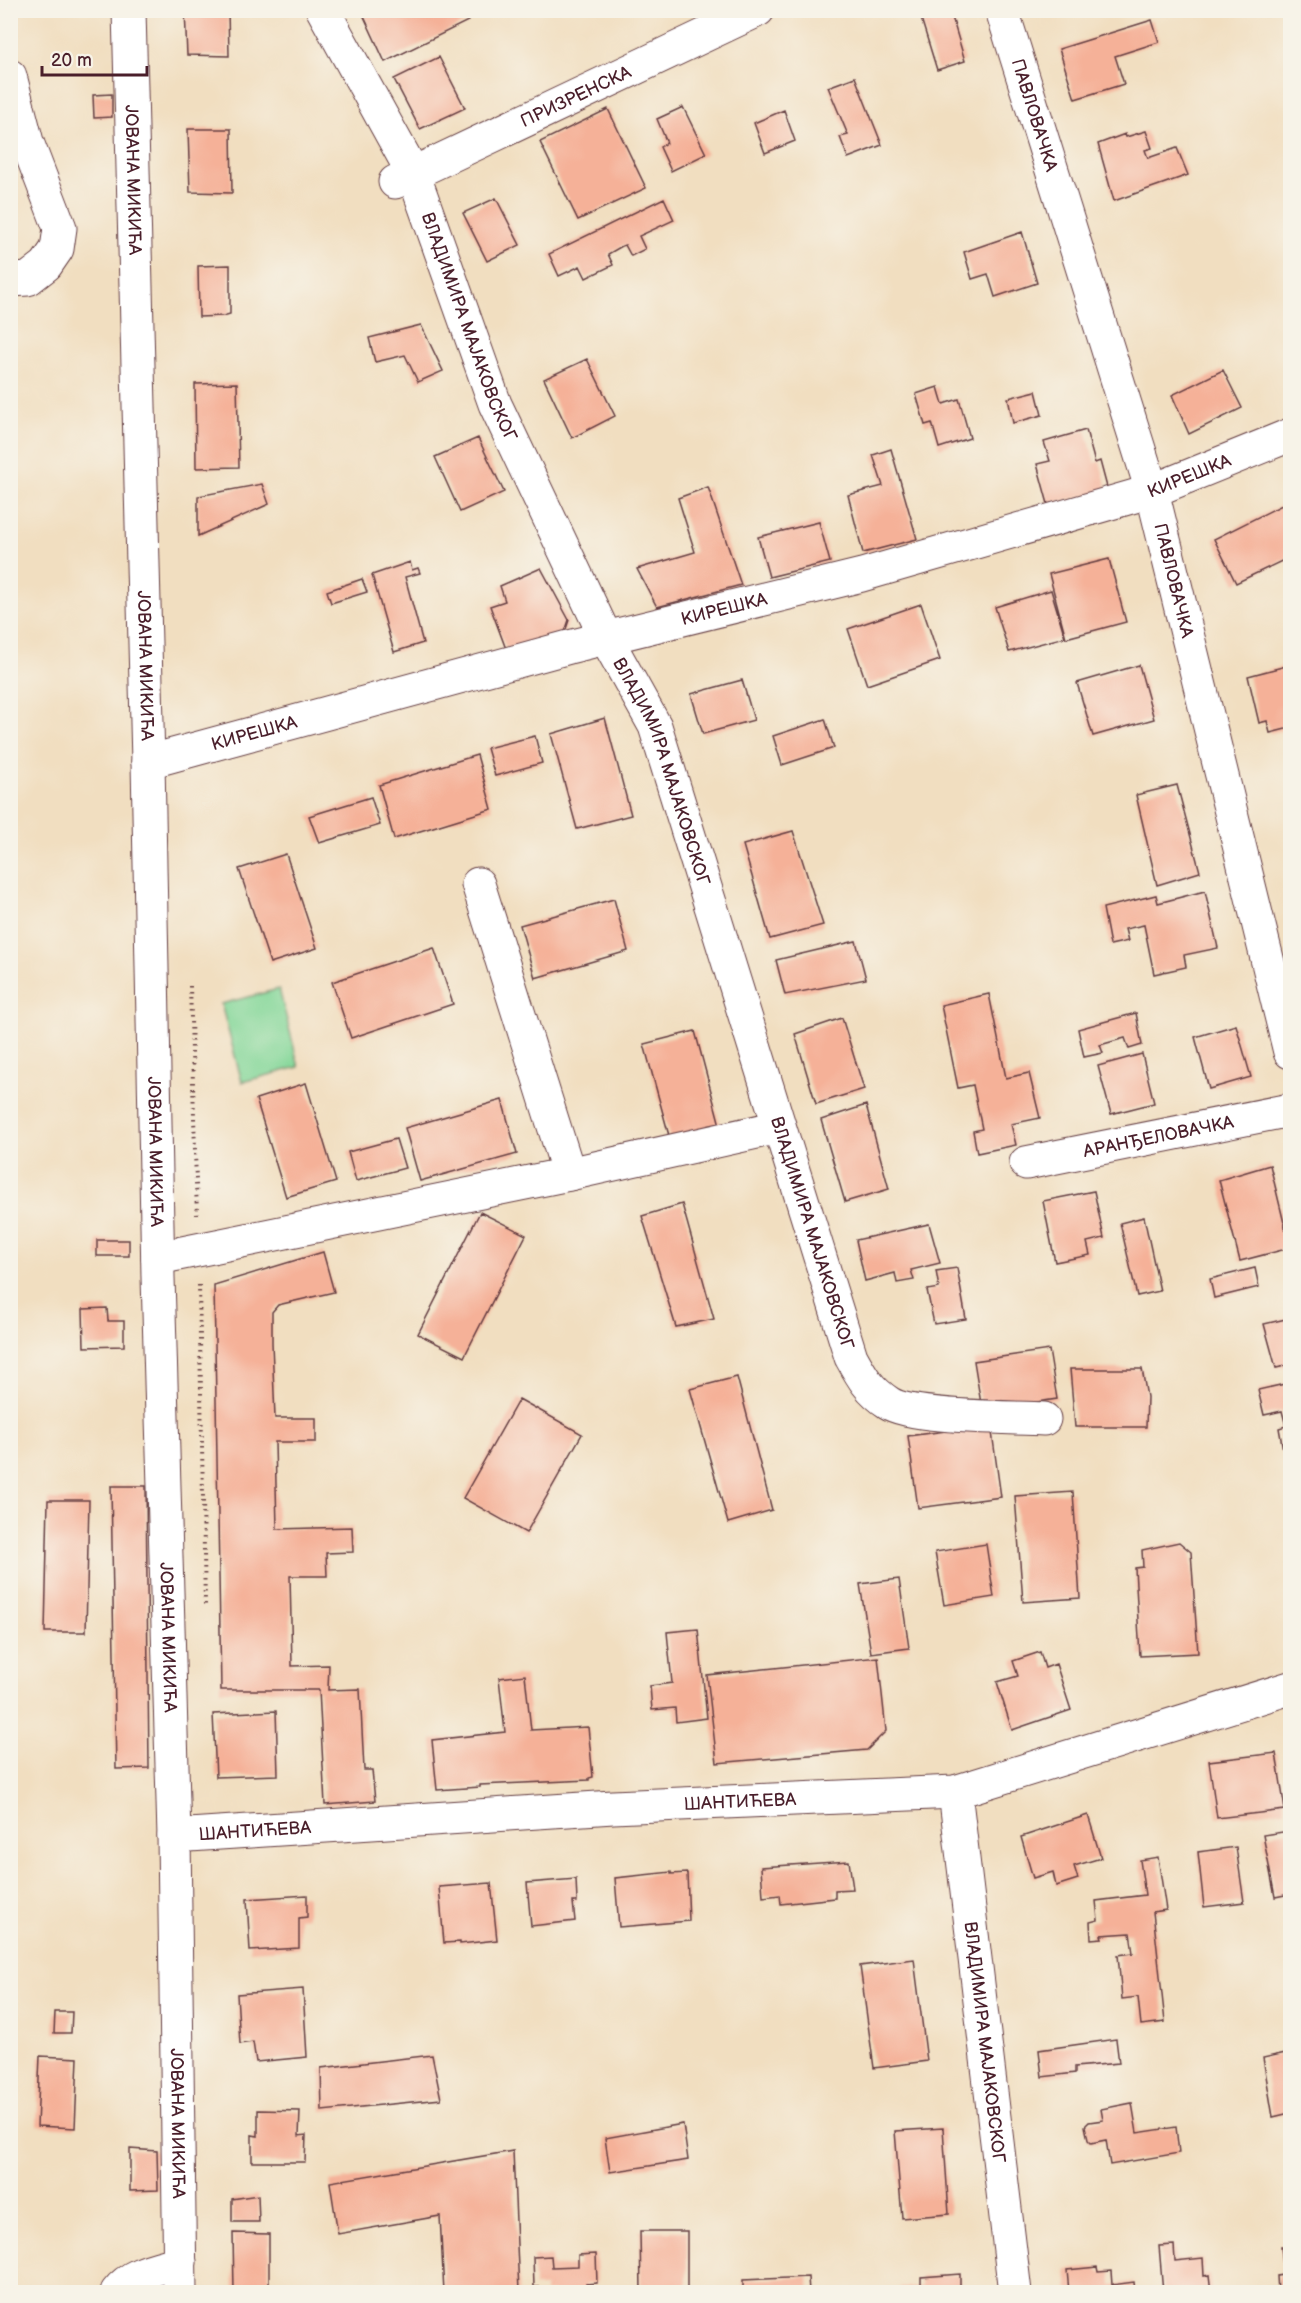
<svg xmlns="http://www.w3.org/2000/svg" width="1301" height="2303" viewBox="0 0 1301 2303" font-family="'Balsamiq Sans',sans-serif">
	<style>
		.green { fill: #84d799; stroke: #677b62; stroke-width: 1.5 }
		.building { fill: #f5b198 }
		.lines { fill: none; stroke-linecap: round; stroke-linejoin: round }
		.minor-casing { stroke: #633c41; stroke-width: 35 }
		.path { stroke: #633c41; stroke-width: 4; stroke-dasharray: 1.5 4.5; stroke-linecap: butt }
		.minor { stroke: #fff; stroke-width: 33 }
		.labels { text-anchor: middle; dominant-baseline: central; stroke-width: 4.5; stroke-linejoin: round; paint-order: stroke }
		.street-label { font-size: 18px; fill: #4a1f2b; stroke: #f7f3e8 }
	</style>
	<rect width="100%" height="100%" fill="#f7f3e8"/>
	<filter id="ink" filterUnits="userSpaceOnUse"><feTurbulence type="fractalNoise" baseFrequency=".0167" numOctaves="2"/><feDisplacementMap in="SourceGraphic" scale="12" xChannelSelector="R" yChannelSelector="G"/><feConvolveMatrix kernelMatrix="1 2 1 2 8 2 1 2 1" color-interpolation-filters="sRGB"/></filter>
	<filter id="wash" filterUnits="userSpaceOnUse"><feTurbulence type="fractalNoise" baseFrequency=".008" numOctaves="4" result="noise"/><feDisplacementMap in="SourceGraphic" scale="24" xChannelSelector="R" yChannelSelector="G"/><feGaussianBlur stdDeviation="1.35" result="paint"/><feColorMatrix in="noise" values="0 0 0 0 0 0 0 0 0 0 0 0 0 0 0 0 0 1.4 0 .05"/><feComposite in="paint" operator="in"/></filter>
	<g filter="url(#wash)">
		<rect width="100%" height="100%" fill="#f1dec0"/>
		<path class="green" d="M279,989L299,1067L242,1082L221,1004Z"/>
		<g id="blocks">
			<path class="building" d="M185,10H228L229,56L187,55Z
				M361,10H425L427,14L433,10H463L468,21L385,62Z
				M935,10H950L965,61L937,70L920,15Z
				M1152,20L1159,42L1115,56L1124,84L1075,99L1059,49Z
				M439,57L465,108L420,129L394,79Z
				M855,77L882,145L848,158L840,137L848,135L828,87Z
				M112,94V117L94,118L93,95Z
				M683,107L706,154L671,171L660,147L667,143L657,119Z
				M608,109L646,188L578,220L540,142Z
				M784,110L795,141L765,153L754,123Z
				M188,129H231L232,193L190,192Z
				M1146,131L1152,148L1145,150L1148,158L1177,148L1188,175L1114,201L1098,144L1125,134L1126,137Z
				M496,198L520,245L487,261L463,213Z
				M664,198L674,220L639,236L645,249L631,256L625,245L622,246L608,254L613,265L586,278L580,266L559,276L549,254Z
				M1022,232L1037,283L995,297L988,274L972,279L964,252Z
				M230,265V314L223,316L199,317L198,266Z
				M421,325L443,371L418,382L405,355L375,362L369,338Z
				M587,359L615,416L572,438L544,379Z
				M1223,370L1242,408L1189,434L1172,395Z
				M237,383L239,467L196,468L195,384Z
				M938,387L943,404L959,399L970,438L939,448L932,423L925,425L916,394Z
				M1036,391L1042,415L1013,423L1008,398Z
				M1086,430L1095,463L1100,461L1108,491L1048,504L1037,464L1050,461L1044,442Z
				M478,438L504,492L460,512L435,457Z
				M891,449L917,539L863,553L848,495L883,486L873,455Z
				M262,484L269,504L198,536V496Z
				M708,487L741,585L657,607L637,569L695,552L678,498Z
				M1290,501V557L1236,583L1214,539Z
				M819,522L830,562L769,577L758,537Z
				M1109,559L1126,622L1066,638L1049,574Z
				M410,562L412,570L418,568L420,573L405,577L423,643L394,652L372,575Z
				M541,568L569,620L565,632L506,649L490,606L505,601L500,586Z
				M362,579L367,592L331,603L327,591Z
				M1051,590L1065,637L1009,652L995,607Z
				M921,604L940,660L867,685L848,629Z
				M1139,665L1154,719L1093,736L1077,683Z
				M1290,665V728L1270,733L1267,721L1259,723L1248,676Z
				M742,680L754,720L703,734L691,694Z
				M605,718L631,815L577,829L551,734Z
				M825,719L834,748L782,765L773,736Z
				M535,736L542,763L495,776L487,748Z
				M477,755L492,809L394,839L379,785Z
				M1177,785L1200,872L1157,885L1136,795Z
				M371,797L380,825L319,843L309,816Z
				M793,831L823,925L770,939L743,845Z
				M286,854L317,948L270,963L239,869Z
				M1205,891L1218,948L1184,955L1186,967L1154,974L1144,925L1125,929L1128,941L1110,945L1103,908L1156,895L1158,903Z
				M614,899L628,951L535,978L520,925Z
				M856,941L866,979L785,995L776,960Z
				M434,948L453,1004L351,1038L332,982Z
				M989,994L1006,1078L1029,1073L1040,1118L1011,1124L1016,1145L977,1153L973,1131L982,1129L973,1085L958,1088L941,1005Z
				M1136,1013L1142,1045L1129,1049L1125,1038L1100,1045L1103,1053L1084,1057L1078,1029Z
				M842,1018L864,1089L816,1104L795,1034Z
				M1236,1025L1251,1077L1209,1089L1195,1037Z
				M695,1031L721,1129L671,1143L644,1044Z
				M1142,1054L1154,1103L1111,1114L1098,1066Z
				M306,1083L336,1182L286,1197L256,1099Z
				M502,1100L517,1154L420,1181L405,1128Z
				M866,1105L889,1189L845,1202L821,1120Z
				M396,1139L405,1168L356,1181L348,1152Z
				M1270,1165L1290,1248L1240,1261L1219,1180Z
				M1094,1191L1104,1238L1087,1242L1090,1255L1055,1262L1043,1201Z
				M682,1204L714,1319L676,1327L642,1216Z
				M480,1212L526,1235L464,1357L418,1334Z
				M1144,1217L1160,1291L1137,1296L1120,1223Z
				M929,1224L940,1263L911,1270L914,1280L897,1283L895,1273L865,1281L856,1240Z
				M97,1240H129V1256H97Z
				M323,1252L334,1292L278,1305L272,1312V1343L275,1418H316V1442H275L277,1529L352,1527L353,1552L326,1553L327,1576H290L292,1666L329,1665L328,1690L360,1689L364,1770H372L375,1801L325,1805L319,1690H221L214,1285Z
				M957,1268L966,1319L934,1324L927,1290L939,1288L936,1271Z
				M1255,1268L1259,1287L1214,1298L1210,1279Z
				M107,1308L108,1321H124V1346L84,1347L83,1309Z
				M1290,1318V1365L1276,1368L1264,1324Z
				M1049,1350L1057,1399L982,1410L974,1361Z
				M1070,1369H1142L1147,1397L1146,1427H1075Z
				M737,1377L772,1510L728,1523L690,1389Z
				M1289,1383L1290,1384V1449L1283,1450L1279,1428L1286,1426L1282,1411L1264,1415L1258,1390Z
				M519,1399L582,1434L526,1533L463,1498Z
				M991,1425L1001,1497L918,1508L908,1436Z
				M111,1486H146L149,1768L116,1769Z
				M1073,1492L1080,1598L1023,1602L1015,1496Z
				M48,1500H89L86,1632H45Z
				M1179,1542L1191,1552L1198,1653L1140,1656L1135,1568L1143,1567L1142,1550Z
				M986,1544L994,1597L944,1605L935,1552Z
				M899,1579L909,1648L871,1653L860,1584Z
				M698,1629L707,1718L676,1722L675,1708L652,1710L650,1686L672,1683L667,1632Z
				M1040,1652L1045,1668L1056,1664L1071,1710L1012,1730L997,1682L1018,1676L1013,1661Z
				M878,1657L886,1731L867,1750L717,1763L707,1675Z
				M525,1675L531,1730L588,1727L593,1777L589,1778V1780L480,1785V1787L437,1790L432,1740L505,1732L499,1678Z
				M276,1711L278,1775L216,1777L213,1714Z
				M1276,1753L1285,1810L1217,1818L1209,1761Z
				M1088,1815L1101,1858L1074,1866L1078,1879L1056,1886L1053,1872L1033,1878L1021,1837Z
				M1289,1831L1290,1894L1275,1897L1263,1835Z
				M1236,1847L1244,1902L1204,1907L1198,1852Z
				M1158,1857L1166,1910L1153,1912L1165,2022L1141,2025L1138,1997L1122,1999L1118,1955L1133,1953L1130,1933L1101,1935L1102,1938L1091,1939L1090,1922L1098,1920L1096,1901L1145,1895L1140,1860Z
				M849,1861L853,1889L835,1890V1898L781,1904L780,1895L763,1897L761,1867Z
				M671,1872V1874L687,1873L689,1921L619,1927L615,1878Z
				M576,1879L577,1902H573L575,1921L531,1926L527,1883Z
				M491,1883L497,1940L460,1944V1942L444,1943L439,1887Z
				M307,1895V1917L299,1918V1948L250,1951L247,1899Z
				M914,1959L927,2061L874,2068L860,1966Z
				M303,1989L307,2057L256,2062L253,2042L240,2044L237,1994Z
				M55,2012H72L71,2033H54Z
				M1116,2039L1119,2063L1075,2067V2073L1042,2077L1039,2050Z
				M1290,2052V2113L1273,2117L1263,2058Z
				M432,2055L441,2099L322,2111L321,2068Z
				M40,2056L78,2058L75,2128L37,2126Z
				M1132,2103L1137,2133L1176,2127L1179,2153L1110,2165L1106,2140L1091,2143L1088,2140L1085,2126L1089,2122L1103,2120L1101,2109Z
				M258,2110L300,2111L299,2136L306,2135L305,2162H252V2135L258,2136Z
				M683,2124L688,2160L610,2172L605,2138Z
				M943,2128L949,2214L902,2218L895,2131Z
				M130,2149L157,2151L158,2190L130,2191Z
				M513,2151L519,2292H444L440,2216L338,2234L330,2182Z
				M258,2195L259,2222H232V2199Z
				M640,2231H687V2292H641Z
				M233,2233L269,2234V2292H234Z
				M1174,2245L1175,2261L1203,2258L1204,2276L1209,2275L1211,2292H1163L1159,2246Z
				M1281,2246H1290V2292H1278L1277,2276L1284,2275Z
				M596,2254L597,2283L586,2284L587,2292H545V2287H534L533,2257L551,2256L552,2267L578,2266V2255Z
				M1097,2267L1098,2272L1111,2271L1112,2285L1134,2282L1135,2292H1069L1067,2270Z
				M960,2274V2292H900V2287H921V2277Z
				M808,2277L809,2292H743V2280Z"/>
		</g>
	</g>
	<g filter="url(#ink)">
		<use href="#blocks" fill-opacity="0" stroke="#633c41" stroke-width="1.5"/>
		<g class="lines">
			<defs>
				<g id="minor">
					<path id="s1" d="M129,10L148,762L158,1277L174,1836L180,2292"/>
					<path id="s2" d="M323,10L413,173L495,404L606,638L655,726L851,1357C862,1377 869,1390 889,1403C912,1418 1012,1417 1044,1419"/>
					<path id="s3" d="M1002,10L1152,491L1290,1052"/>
					<path d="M10,76L27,142L60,228L57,249L46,265L28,279L10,280"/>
					<path id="s4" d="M395,182L758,10"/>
					<path id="s5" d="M148,762L569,647L862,575L1152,491L1290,435"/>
					<path d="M478,884L569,1174"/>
					<path id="s6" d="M1026,1163L1290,1110"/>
					<path d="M158,1258L569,1174L779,1127"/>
					<path id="s7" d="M955,1792L1015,2292"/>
					<path id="s8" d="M174,1836L613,1807L955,1792L1290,1688"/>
					<path d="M117,2292C132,2272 157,2269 180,2262"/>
				</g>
			</defs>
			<use href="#minor" class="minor-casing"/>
			<path class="path" d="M190,986L197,1215
				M199,1285L205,1605"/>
			<use href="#minor" class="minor"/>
		</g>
	</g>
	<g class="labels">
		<g class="street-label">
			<text stroke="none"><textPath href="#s4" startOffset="200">ПРИЗРЕНСКА</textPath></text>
			<text stroke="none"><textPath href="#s3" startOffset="110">ПАВЛОВАЧКА</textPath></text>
			<text stroke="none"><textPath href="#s1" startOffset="170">ЈОВАНА МИКИЋА</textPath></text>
			<text stroke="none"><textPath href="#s2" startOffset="350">ВЛАДИМИРА МАЈАКОВСКОГ</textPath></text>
			<text stroke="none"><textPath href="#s5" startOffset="1080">КИРЕШКА</textPath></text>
			<text stroke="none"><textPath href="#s3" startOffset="596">ПАВЛОВАЧКА</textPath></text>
			<text stroke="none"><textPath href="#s5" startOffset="596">КИРЕШКА</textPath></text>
			<text stroke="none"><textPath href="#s1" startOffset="656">ЈОВАНА МИКИЋА</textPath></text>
			<text stroke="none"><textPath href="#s5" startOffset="110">КИРЕШКА</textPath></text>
			<text stroke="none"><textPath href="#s2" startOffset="836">ВЛАДИМИРА МАЈАКОВСКОГ</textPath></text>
			<text stroke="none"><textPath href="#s6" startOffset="135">АРАНЂЕЛОВАЧКА</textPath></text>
			<text stroke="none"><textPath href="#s1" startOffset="1142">ЈОВАНА МИКИЋА</textPath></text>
			<text stroke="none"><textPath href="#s2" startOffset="1322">ВЛАДИМИРА МАЈАКОВСКОГ</textPath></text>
			<text stroke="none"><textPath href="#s1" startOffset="1628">ЈОВАНА МИКИЋА</textPath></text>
			<text stroke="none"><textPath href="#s8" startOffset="567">ШАНТИЋЕВА</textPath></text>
			<text stroke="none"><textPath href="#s8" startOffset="81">ШАНТИЋЕВА</textPath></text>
			<text stroke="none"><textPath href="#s7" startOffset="252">ВЛАДИМИРА МАЈАКОВСКОГ</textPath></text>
			<text stroke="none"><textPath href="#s1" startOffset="2114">ЈОВАНА МИКИЋА</textPath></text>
		</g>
	</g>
	<rect width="1301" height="2303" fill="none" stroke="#f7f3e8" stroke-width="36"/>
	<path d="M42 66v9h105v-9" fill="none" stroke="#4a1f2b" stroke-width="3"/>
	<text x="51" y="66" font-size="18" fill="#4a1f2b" stroke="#f7f3e8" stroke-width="4.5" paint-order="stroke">20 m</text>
</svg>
